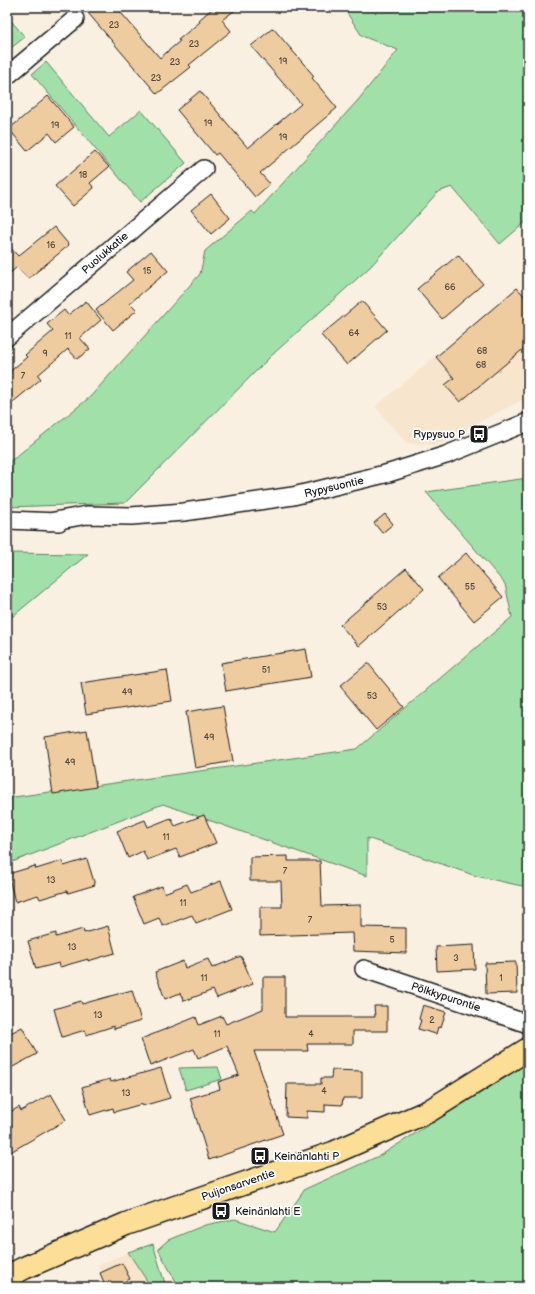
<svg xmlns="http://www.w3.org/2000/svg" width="535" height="1294" viewBox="0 0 535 1294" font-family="'Balsamiq Sans',sans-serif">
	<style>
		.built { fill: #f7e5ce }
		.green { fill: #a1e1a9; stroke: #5e7e62 }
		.building { fill: #efcca0; stroke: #1c1c1c }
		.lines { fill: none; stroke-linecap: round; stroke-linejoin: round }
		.minor-casing { stroke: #1c1c1c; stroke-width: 20 }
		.major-casing { stroke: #1c1c1c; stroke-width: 25 }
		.minor { stroke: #fff; stroke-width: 17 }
		.major { stroke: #fcde96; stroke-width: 22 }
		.labels { text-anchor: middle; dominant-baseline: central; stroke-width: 3.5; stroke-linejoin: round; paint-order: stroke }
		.number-label { font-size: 9px; fill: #51483d }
		.street-label { font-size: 11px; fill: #1c1c1c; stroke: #fff }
		.poi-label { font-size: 11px; fill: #1c1c1c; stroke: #fff; text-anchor: start }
	</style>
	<rect width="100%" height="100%" fill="#faf0e2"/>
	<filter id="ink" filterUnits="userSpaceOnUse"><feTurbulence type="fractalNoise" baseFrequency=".025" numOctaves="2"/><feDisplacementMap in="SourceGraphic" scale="8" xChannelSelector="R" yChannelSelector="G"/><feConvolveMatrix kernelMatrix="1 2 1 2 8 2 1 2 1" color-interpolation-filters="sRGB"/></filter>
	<g filter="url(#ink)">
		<path class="built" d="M518,286L528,298V397L435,445L406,443L375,407Z
			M128,1252L151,1287H108L98,1265Z"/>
		<path class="green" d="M343,7H528V220L500,244L452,187L438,192L370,267L272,355L125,503L7,507V464L90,397L200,274L205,251L252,211L255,214L359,99L398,50L362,36Z
			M7,16L25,37L11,48L7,44Z
			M46,62L109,137L141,110L186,163L140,202L32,74Z
			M528,478V882L522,886L476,876L367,838V876L163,804L7,864V798L357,749L512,617L505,584L426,492Z
			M7,553L88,554L7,621Z
			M528,1062V1287H179L158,1249L168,1240L205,1225L235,1219L275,1232L305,1189L381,1155Z
			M218,1067L222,1079L186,1090L179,1068Z
			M153,1244L166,1287H151L128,1252Z"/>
		<path class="building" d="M83,7H116L160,58L180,41L178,40L200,22L199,20L214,7H239L222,20L231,31L189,65L191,67L157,94Z
			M273,28L314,76L312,78L337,108L260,173L270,184L255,197L218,153L215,155L177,110L200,91L248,148L301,104L251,46Z
			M48,96L74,127L56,142L49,133L27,151L9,129Z
			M95,152L109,167L90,183L94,188L73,206L55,186Z
			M211,194L230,218L211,234L191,210Z
			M54,227L69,245L28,279L17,267L7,276V244L18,256Z
			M151,251L168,271L130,303L137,310L113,330L96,310L133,280L126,272Z
			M458,255L483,284L442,319L417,289Z
			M517,288L528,300V345L460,402L445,385L454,378L436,357Z
			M86,301L101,320L80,338L90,349L77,359L68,349L38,375L41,379L7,407V374L27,357L25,355L53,331L47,324L64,310L68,315Z
			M362,301L387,330L347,365L321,335Z
			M385,514L393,524L382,533L374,523Z
			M466,553L503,597L474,621L438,578Z
			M406,568L424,589L359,646L340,625Z
			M306,649L311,677L226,691L221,663Z
			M368,663L404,707L376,730L340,686Z
			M167,670L172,701L86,714L81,683Z
			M223,706L233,761L195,768L186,712Z
			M87,730L96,787L53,794L45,737Z
			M204,815L216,843L180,857L176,849L147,860L143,851L128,858L117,831L145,820L148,827L171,818L175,826Z
			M288,856V861H320L322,906L361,905V927L406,928V953L353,951L352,933L260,936V907H282L281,881H250V857Z
			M87,859L95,885L68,893L67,891L40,899L38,895L15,902L8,874L35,866L36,869L62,861L64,866Z
			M221,881L232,909L196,923L192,915L163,926L159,918L144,924L133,897L162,886L164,893L187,884L191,892Z
			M108,926L115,953L88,961V959L60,967L59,963L36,969L28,941L56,933V937L83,929L84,933Z
			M474,945L475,969L437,971L436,947Z
			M241,956L253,984L217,998L213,990L184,1001L180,993L165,999L155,972L183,961L185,968L208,959L212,968Z
			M516,962L517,993L486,994L485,963Z
			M263,977H285V1017H375L374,1006H387V1031H353V1044H307L308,1051H254L283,1134L209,1160L190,1098L220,1089L218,1082L239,1075L227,1046L198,1058L194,1049L150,1066L141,1039L196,1017L199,1025L222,1016L226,1024L263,1009Z
			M132,990L141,1021L114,1029V1026L86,1035L85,1030L62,1037L54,1009L81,1001L82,1004Z
			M423,1005L446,1012L441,1028L438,1027L436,1034L418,1029L421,1020L419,1019Z
			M22,1027L37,1054L7,1070V1035Z
			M161,1068L170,1098L142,1106V1104L114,1112L113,1108L90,1115L82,1087L110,1079L111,1082Z
			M332,1070L362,1071V1098H343L342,1105L325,1104V1112L307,1111V1118L286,1117L287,1084H321V1078H331Z
			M51,1094L66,1120L7,1154V1114L19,1107L21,1111Z
			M122,1263L130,1279L114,1287H106L100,1273Z"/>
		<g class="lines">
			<defs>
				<path id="minor" d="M7,76L75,19
					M7,337L204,169
					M7,520L59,522
					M49,522L87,515L131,516L184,512L293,496L389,473L446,455L528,422
					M364,969L528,1024"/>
				<path id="major" d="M7,1277L24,1268L126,1224L333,1153L429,1111L528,1049"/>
			</defs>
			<use href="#minor" class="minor-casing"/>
			<use href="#major" class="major-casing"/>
			<use href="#minor" class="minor"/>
			<use href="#major" class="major"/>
		</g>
	</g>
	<defs>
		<symbol id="bus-square" viewBox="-11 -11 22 22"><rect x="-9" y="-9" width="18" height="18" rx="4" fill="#1c1c1c" stroke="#fff"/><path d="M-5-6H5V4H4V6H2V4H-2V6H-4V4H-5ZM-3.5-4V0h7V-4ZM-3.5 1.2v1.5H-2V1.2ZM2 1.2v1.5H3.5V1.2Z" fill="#fff"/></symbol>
	</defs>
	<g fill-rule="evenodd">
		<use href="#bus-square" x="468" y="423" width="22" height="22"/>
		<use href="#bus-square" x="249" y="1145" width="22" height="22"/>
		<use href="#bus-square" x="210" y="1200" width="22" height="22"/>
	</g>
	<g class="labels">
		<g class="number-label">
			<text x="114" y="25">23</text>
			<text x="194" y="44">23</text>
			<text x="283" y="61">19</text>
			<text x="175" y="62">23</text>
			<text x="156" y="78">23</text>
			<text x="208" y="123">19</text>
			<text x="55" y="125">19</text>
			<text x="283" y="137">19</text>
			<text x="83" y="175">18</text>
			<text x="51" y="245">16</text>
			<text x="147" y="271">15</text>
			<text x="450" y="287">66</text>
			<text x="354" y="333">64</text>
			<text x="68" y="336">11</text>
			<text x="482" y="351">68</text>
			<text x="45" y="353">9</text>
			<text x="481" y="365">68</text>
			<text x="23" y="376">7</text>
			<text x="470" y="587">55</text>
			<text x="382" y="607">53</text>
			<text x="266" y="670">51</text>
			<text x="127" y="692">49</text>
			<text x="372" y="696">53</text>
			<text x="209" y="737">49</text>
			<text x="70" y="762">49</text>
			<text x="166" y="837">11</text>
			<text x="285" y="871">7</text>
			<text x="51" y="880">13</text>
			<text x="183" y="903">11</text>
			<text x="310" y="920">7</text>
			<text x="392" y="940">5</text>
			<text x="72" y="947">13</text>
			<text x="456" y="958">3</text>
			<text x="204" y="978">11</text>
			<text x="501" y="978">1</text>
			<text x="98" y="1015">13</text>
			<text x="432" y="1020">2</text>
			<text x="217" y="1034">11</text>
			<text x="311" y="1034">4</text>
			<text x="324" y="1091">4</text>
			<text x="126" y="1093">13</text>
		</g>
		<g class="street-label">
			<text transform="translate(105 253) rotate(-41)">Puolukkatie</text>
			<text transform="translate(334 487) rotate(-13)">Rypysuontie</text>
			<text transform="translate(446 997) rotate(18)">Pölkkypurontie</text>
			<text transform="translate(238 1185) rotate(-19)">Puijonsarventie</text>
		</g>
		<g class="poi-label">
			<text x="465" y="434" text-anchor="end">Rypysuo P</text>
			<text x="274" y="1156">Keinänlahti P</text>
			<text x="235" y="1211">Keinänlahti E</text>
		</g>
	</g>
	<rect width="535" height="1294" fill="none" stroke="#fff" stroke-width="24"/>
	<rect x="12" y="12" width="511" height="1270" fill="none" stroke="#1c1c1c" stroke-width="1.5" filter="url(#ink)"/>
</svg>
